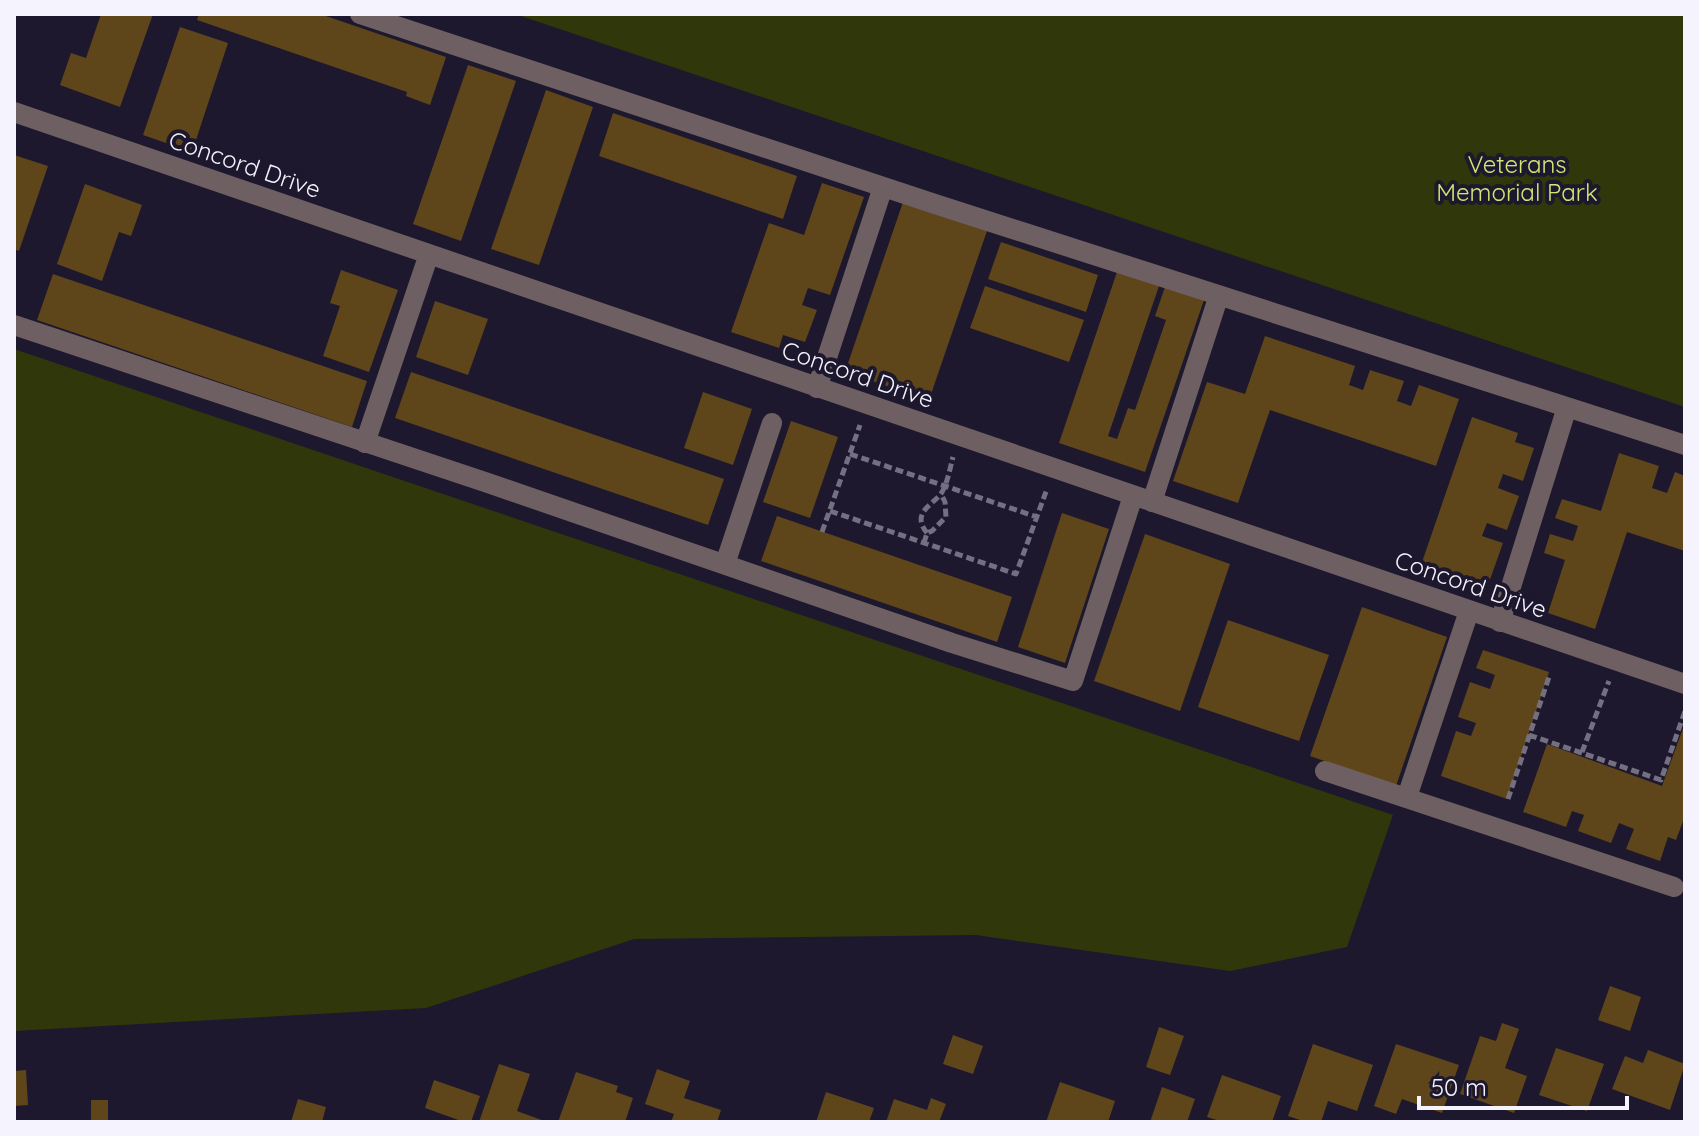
<svg xmlns="http://www.w3.org/2000/svg" width="1699" height="1136" viewBox="0 0 1699 1136" font-family="Quicksand,sans-serif">
	<style>
		.green { fill: #30380b }
		.building { fill: #5f451a }
		.lines { fill: none; stroke-linecap: round; stroke-linejoin: round }
		.path { stroke: #747081; stroke-width: 5; stroke-dasharray: 8 4; stroke-linecap: butt }
		.minor { stroke: #6e6062; stroke-width: 20 }
		.labels { text-anchor: middle; dominant-baseline: central; stroke-width: 8; stroke-linejoin: round; paint-order: stroke }
		.street-label { font-size: 24px; fill: #f5f3fd; stroke: #1d182d }
		.park-label { font-size: 24px; fill: #cfe774; stroke: #1d182d }
	</style>
	<rect width="100%" height="100%" fill="#1d182d"/>
	<path class="green" d="M515,14H1685V407Z
		M14,349L1393,815L1347,947L1230,971L976,935L634,939L426,1008L14,1031Z"/>
	<path class="building" d="M101,14H153L120,107L60,85L71,53L86,58Z
		M199,14H320L446,57L430,105L406,96L407,92L197,20Z
		M180,27L228,43L192,152L143,135Z
		M468,65L516,81L461,241L413,224Z
		M546,90L593,107L539,265L491,249Z
		M613,113L797,176L783,219L599,156Z
		M14,155L48,166L19,251L14,249Z
		M822,183L864,197L830,295L808,288L802,305L817,310L805,342L783,335L779,348L731,332L769,223L804,235Z
		M85,184L142,205L131,236L119,232L102,281L57,264Z
		M904,199L988,228L929,400L845,372Z
		M1001,242L1098,275L1086,312L988,279Z
		M341,270L398,290L369,372L323,356L340,306L330,303Z
		M1117,272L1159,286L1108,436L1117,439L1128,408L1135,410L1166,320L1155,316L1165,287L1204,300L1145,472L1059,443Z
		M53,274L367,381L352,427L37,320Z
		M985,286L1084,320L1069,362L970,328Z
		M435,301L488,319L468,375L416,357Z
		M1265,336L1355,366L1349,385L1363,390L1370,370L1404,381L1397,401L1411,406L1419,385L1459,399L1436,466L1270,410L1238,503L1173,481L1207,382L1245,394Z
		M411,372L724,479L708,525L395,418Z
		M703,392L752,409L733,465L684,448Z
		M1472,417L1518,433L1515,442L1534,448L1523,481L1503,474L1498,488L1519,496L1507,530L1487,523L1482,536L1503,543L1487,588L1421,565Z
		M791,421L838,437L810,518L763,502Z
		M1619,453L1659,466L1652,488L1667,493L1675,472L1685,476V551L1627,532L1595,629L1548,613L1565,560L1544,553L1550,534L1573,541L1578,526L1555,518L1562,499L1601,511Z
		M1062,513L1109,529L1065,663L1018,647Z
		M777,516L1012,597L997,642L761,561Z
		M1145,534L1230,564L1180,711L1094,681Z
		M1362,607L1447,637L1396,786L1310,756Z
		M1228,620L1329,655L1299,741L1198,707Z
		M1483,650L1549,672L1507,799L1441,776L1456,731L1471,736L1476,723L1458,717L1470,682L1490,689L1495,675L1476,668Z
		M1685,723V816L1676,840L1668,837L1660,861L1626,849L1634,829L1619,823L1611,843L1578,831L1584,815L1572,811L1566,827L1523,812L1547,744L1662,786Z
		M1610,986L1641,997L1630,1031L1598,1020Z
		M1502,1023L1519,1029L1505,1068L1527,1076L1514,1113L1460,1094L1480,1036L1496,1041Z
		M1159,1027L1184,1036L1170,1075L1146,1067Z
		M953,1035L983,1046L973,1074L943,1064Z
		M1313,1044L1373,1065L1357,1111L1328,1101L1321,1122H1306L1288,1116Z
		M1396,1044L1459,1065L1442,1113L1402,1099L1396,1114L1374,1106Z
		M1556,1048L1604,1064L1587,1111L1539,1095Z
		M1648,1050L1685,1064L1670,1110L1612,1089L1625,1056L1643,1063Z
		M499,1064L530,1074L517,1111L547,1122H479Z
		M657,1069L690,1081L684,1098L721,1110L717,1122H671L674,1114L645,1104Z
		M26,1070L28,1105L14,1106V1071Z
		M576,1072L618,1086L616,1092L633,1098L625,1122H558Z
		M1222,1075L1281,1096L1272,1122H1223L1207,1117Z
		M434,1080L480,1096L471,1122H464L425,1108Z
		M1060,1082L1115,1101L1108,1122H1046Z
		M1162,1087L1195,1099L1187,1122H1150Z
		M826,1092L874,1108L869,1122H816Z
		M931,1098L946,1104L939,1122H886L894,1099L927,1110Z
		M298,1099L326,1107L322,1122H291Z
		M91,1100H108V1122H91Z"/>
	<g class="lines">
		<path class="path" d="M850,454L1037,517
			M830,511L1016,574L1047,489
			M822,532L860,425
			M927,533C912,514 929,507 940,495C947,486 950,468 953,457
			M924,543L927,533L932,531L946,517L945,502L941,494
			M1529,735L1661,780L1685,711
			M1582,752L1609,681
			M1508,799L1549,677"/>
		<path class="minor" d="M360,14L935,204L1685,445
			M14,112L1685,684
			M14,325L488,483L952,643L1073,681L1133,496
			M817,388L883,187
			M365,443L429,254
			M1152,502L1219,295
			M725,564L772,423
			M1500,622L1567,407
			M1325,771L1674,887
			M1407,797L1469,611"/>
	</g>
	<g class="labels">
		<g class="street-label">
			<text transform="translate(245 164) rotate(19)">Concord Drive</text>
			<text transform="translate(858 374) rotate(19)">Concord Drive</text>
			<text transform="translate(1471 584) rotate(19)">Concord Drive</text>
		</g>
		<g class="park-label">
			<text x="1517" y="164">Veterans<tspan x="1517" dy="28">Memorial Park</tspan></text>
		</g>
	</g>
	<rect width="1699" height="1136" fill="none" stroke="#f5f3fd" stroke-width="32"/>
	<path d="M1419 1096v12h208v-12" fill="none" stroke="#f5f3fd" stroke-width="4"/>
	<text x="1431" y="1096" font-size="24" fill="#f5f3fd" stroke="#1d182d" stroke-width="6" paint-order="stroke">50 m</text>
</svg>
